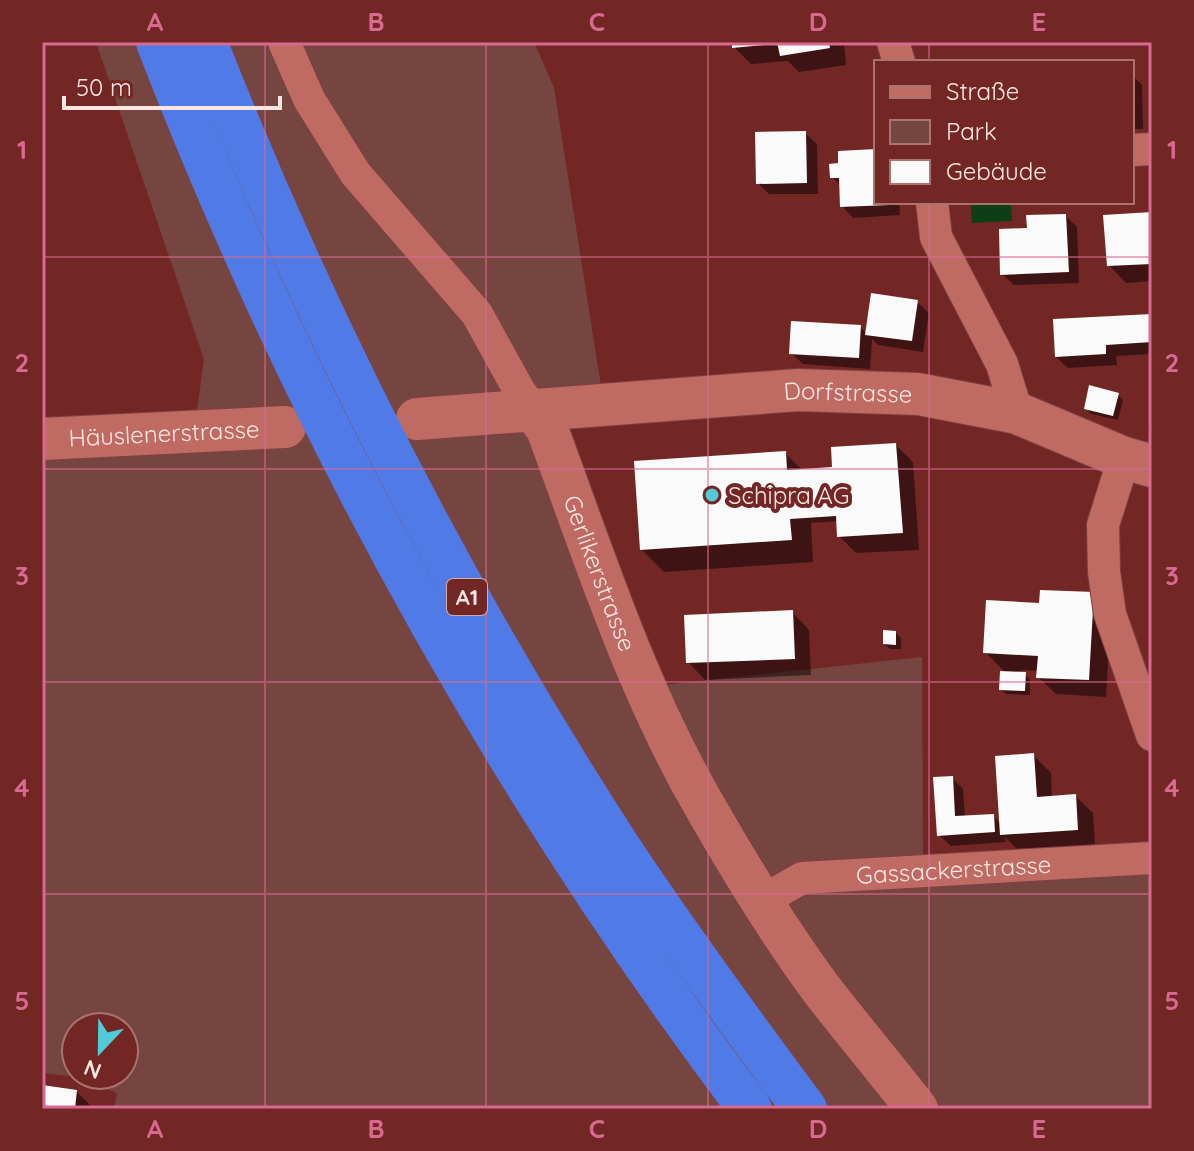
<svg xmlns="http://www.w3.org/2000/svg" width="1194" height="1151" viewBox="0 0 1194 1151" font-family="Quicksand,sans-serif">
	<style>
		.green { fill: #764540; fill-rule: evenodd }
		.water { fill: #0e3e15 }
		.shadow { fill: #0007 }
		.building { fill: #fafafa }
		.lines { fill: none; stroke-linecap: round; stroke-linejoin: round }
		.minor-casing { stroke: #7f4042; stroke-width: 34 }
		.tertiary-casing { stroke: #7f4042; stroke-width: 44 }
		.motorway-casing { stroke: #7f4042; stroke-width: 46 }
		.minor { stroke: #bf6b64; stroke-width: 32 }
		.tertiary { stroke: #bf6b64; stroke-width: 42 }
		.motorway { stroke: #507ae6; stroke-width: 44 }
		.grid { fill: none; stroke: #d86a91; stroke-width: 2; stroke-opacity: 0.55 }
		.poi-dot { fill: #52cbd9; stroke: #732724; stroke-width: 3 }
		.labels { text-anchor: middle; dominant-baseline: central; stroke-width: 8; stroke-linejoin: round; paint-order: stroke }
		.shield { fill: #732724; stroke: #d1adaa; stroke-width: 2 }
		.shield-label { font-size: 22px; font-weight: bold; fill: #f9e6e3 }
		.street-label { font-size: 24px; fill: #f9e6e3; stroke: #732724 }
		.poi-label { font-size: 24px; fill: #f9e6e3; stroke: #732724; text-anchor: start }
		.neatline { fill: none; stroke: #d86a91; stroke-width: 3 }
		.grid-label { font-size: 26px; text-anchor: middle; font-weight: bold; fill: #d86a91 }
	</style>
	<rect width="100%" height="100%" fill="#732724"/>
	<path class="green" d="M96,42H534L554,88L604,405L534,409L645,687L922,657L923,856L1152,841V1109H114L117,1093L79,1077L42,1073V439L194,432L204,359ZM76,1027H124V1075H76Z"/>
	<path class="water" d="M1011,202L1012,221L972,223L971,204Z"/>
	<path class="shadow" d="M734,42H844L846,65L799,72L788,61L751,64L734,47Z
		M1132,75L1142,85L1143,129H1132Z
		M805,133L817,144L818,194H769L758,183Z
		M876,152V202H899L900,215L853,218L842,206L841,186L832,177Z
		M1152,214V281L1126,283L1109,265Z
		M1066,216L1077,227L1079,283L1014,285L1002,274L1029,230Z
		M917,302L929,313L923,352L878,345L872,339L870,369L803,364L791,353L860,327L867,334Z
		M1152,316V354L1116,356L1117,365L1068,368L1056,357Z
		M1118,395L1123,400L1118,420L1091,414L1086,408Z
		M1152,411V431L1148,427Z
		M896,445L913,462L919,550L856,553L839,536L838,521L811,523L813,562L664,572L642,550L785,453L803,471L835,469Z
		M1042,592L1111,611L1106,697L1056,694L1038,677L1039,671L1021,670L1030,680V695L1006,694L1001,689L1006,673L985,652L1041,605Z
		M792,612L809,630L811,675L705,680L688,662Z
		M896,633L901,638V649H890L884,644Z
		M1033,755L1051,773L1052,798L1075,796L1093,813L1095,846L1019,851L1005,837L1006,842L951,846L939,835L952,778L963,789L965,818L993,816L1001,824Z
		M42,1087L77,1092L94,1109H42Z"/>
	<path class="building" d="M732,42H775V44L732,48Z
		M777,42H829L830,48L780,56Z
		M806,131L807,183L756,184L755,132Z
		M876,149V202H889V205L840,207L839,178H830L829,164L838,163V151Z
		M1152,212V264L1107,266L1103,215Z
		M1066,214L1069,272L1000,275L999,229L1027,228L1026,215Z
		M871,293L918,300L912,341L865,335Z
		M1152,314V342L1106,345V354L1055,357L1053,319Z
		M791,321L861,325L859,358L789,354Z
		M1089,385L1119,393L1113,416L1084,409Z
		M896,443L903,533L837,537L836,516L790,519L792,540L640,550L634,461L786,451L787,470L832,467L831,447Z
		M1040,590L1094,592L1089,680L1036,678L1038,656L983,653L986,600L1039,603Z
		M793,610L795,659L686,663L684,615Z
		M883,630L896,631V645L883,644Z
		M1000,671L1026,672L1025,691L999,690Z
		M1034,753L1037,797L1076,794L1078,830L1000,835L995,756Z
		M953,776L955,816L994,814L995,832L937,836L933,777Z
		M42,1085L77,1090L75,1109H42Z"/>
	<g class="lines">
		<defs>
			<g id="minor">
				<path d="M284,42L309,99L355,173L477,314L520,392L533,409"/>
				<path d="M893,42L899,62"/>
				<path d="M1132,150L1152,149"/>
				<path d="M932,202L936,237L1002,364L1017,413"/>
				<path d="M1124,458L1103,525L1104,572L1110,614L1152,735"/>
				<path id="s1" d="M762,901L802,878L1152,858"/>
			</g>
			<g id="tertiary">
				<path id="s2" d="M533,409L547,429C594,556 636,688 704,805C740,868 779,932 822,990C853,1030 886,1069 917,1109"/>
				<path id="s3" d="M417,419L798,390L918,394L1017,413L1124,458L1152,466"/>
				<path id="s4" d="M42,439L285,427"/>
			</g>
			<path id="motorway" d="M158,42C305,423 504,783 750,1109
				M205,42C316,324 454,594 619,848C678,937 741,1023 805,1109"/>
		</defs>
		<use href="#minor" class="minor-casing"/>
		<use href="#tertiary" class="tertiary-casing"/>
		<use href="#motorway" class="motorway-casing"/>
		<use href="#minor" class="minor"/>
		<use href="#tertiary" class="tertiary"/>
		<use href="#motorway" class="motorway"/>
	</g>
	<path class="grid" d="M265,42V1109M486,42V1109M708,42V1109M929,42V62M929,202V1109M42,257H1152M42,469H1152M42,682H1152M42,894H1152"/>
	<circle class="poi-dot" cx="712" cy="495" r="8"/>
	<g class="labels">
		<rect class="shield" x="447" y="579" width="40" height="36" rx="6"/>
		<g class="shield-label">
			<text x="467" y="597">A1</text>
		</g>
		<g class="street-label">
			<text stroke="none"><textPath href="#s3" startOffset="432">Dorfstrasse</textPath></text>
			<text stroke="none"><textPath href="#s4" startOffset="122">Häuslenerstrasse</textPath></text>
			<text stroke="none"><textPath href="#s2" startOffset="178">Gerlikerstrasse</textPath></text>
			<text stroke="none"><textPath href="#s1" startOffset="198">Gassackerstrasse</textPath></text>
		</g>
		<g class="poi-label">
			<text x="728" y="495">Schipra AG</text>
		</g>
	</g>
	<rect width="1194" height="1151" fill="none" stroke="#732724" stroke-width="88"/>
	<rect x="874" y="60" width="260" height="144" fill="#732724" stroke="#a97370" stroke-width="2"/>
	<rect x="890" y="86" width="40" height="12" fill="#bf6b64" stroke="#a97370" stroke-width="2"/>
	<text x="946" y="100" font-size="24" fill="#f9e6e3">Straße</text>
	<rect x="890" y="120" width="40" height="24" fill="#764540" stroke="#a97370" stroke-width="2"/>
	<text x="946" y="140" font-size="24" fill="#f9e6e3">Park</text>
	<rect x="890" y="160" width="40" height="24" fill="#fafafa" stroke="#a97370" stroke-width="2"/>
	<text x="946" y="180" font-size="24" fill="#f9e6e3">Gebäude</text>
	<g transform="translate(100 1051) rotate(202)"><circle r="38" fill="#732724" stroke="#a97370" stroke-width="2"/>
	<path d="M0-6L14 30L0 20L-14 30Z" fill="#52cbd9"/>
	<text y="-12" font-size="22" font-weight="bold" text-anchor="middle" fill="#f9e6e3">N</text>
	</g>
	<path d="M64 96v12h216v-12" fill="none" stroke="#f9e6e3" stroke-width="4"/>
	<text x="76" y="96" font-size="24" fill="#f9e6e3" stroke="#732724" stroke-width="6" paint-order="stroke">50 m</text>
	<rect x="44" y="44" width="1106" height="1063" class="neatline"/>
	<g class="grid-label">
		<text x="155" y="31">A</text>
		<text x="376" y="31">B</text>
		<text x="597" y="31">C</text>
		<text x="818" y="31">D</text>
		<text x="1039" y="31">E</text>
		<text x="22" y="159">1</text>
		<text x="1172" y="159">1</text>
		<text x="22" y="372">2</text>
		<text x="1172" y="372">2</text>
		<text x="22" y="585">3</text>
		<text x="1172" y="585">3</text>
		<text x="22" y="797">4</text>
		<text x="1172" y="797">4</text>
		<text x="22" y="1010">5</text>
		<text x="1172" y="1010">5</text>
		<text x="155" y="1138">A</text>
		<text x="376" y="1138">B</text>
		<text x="597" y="1138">C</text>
		<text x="818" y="1138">D</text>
		<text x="1039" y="1138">E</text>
	</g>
</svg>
